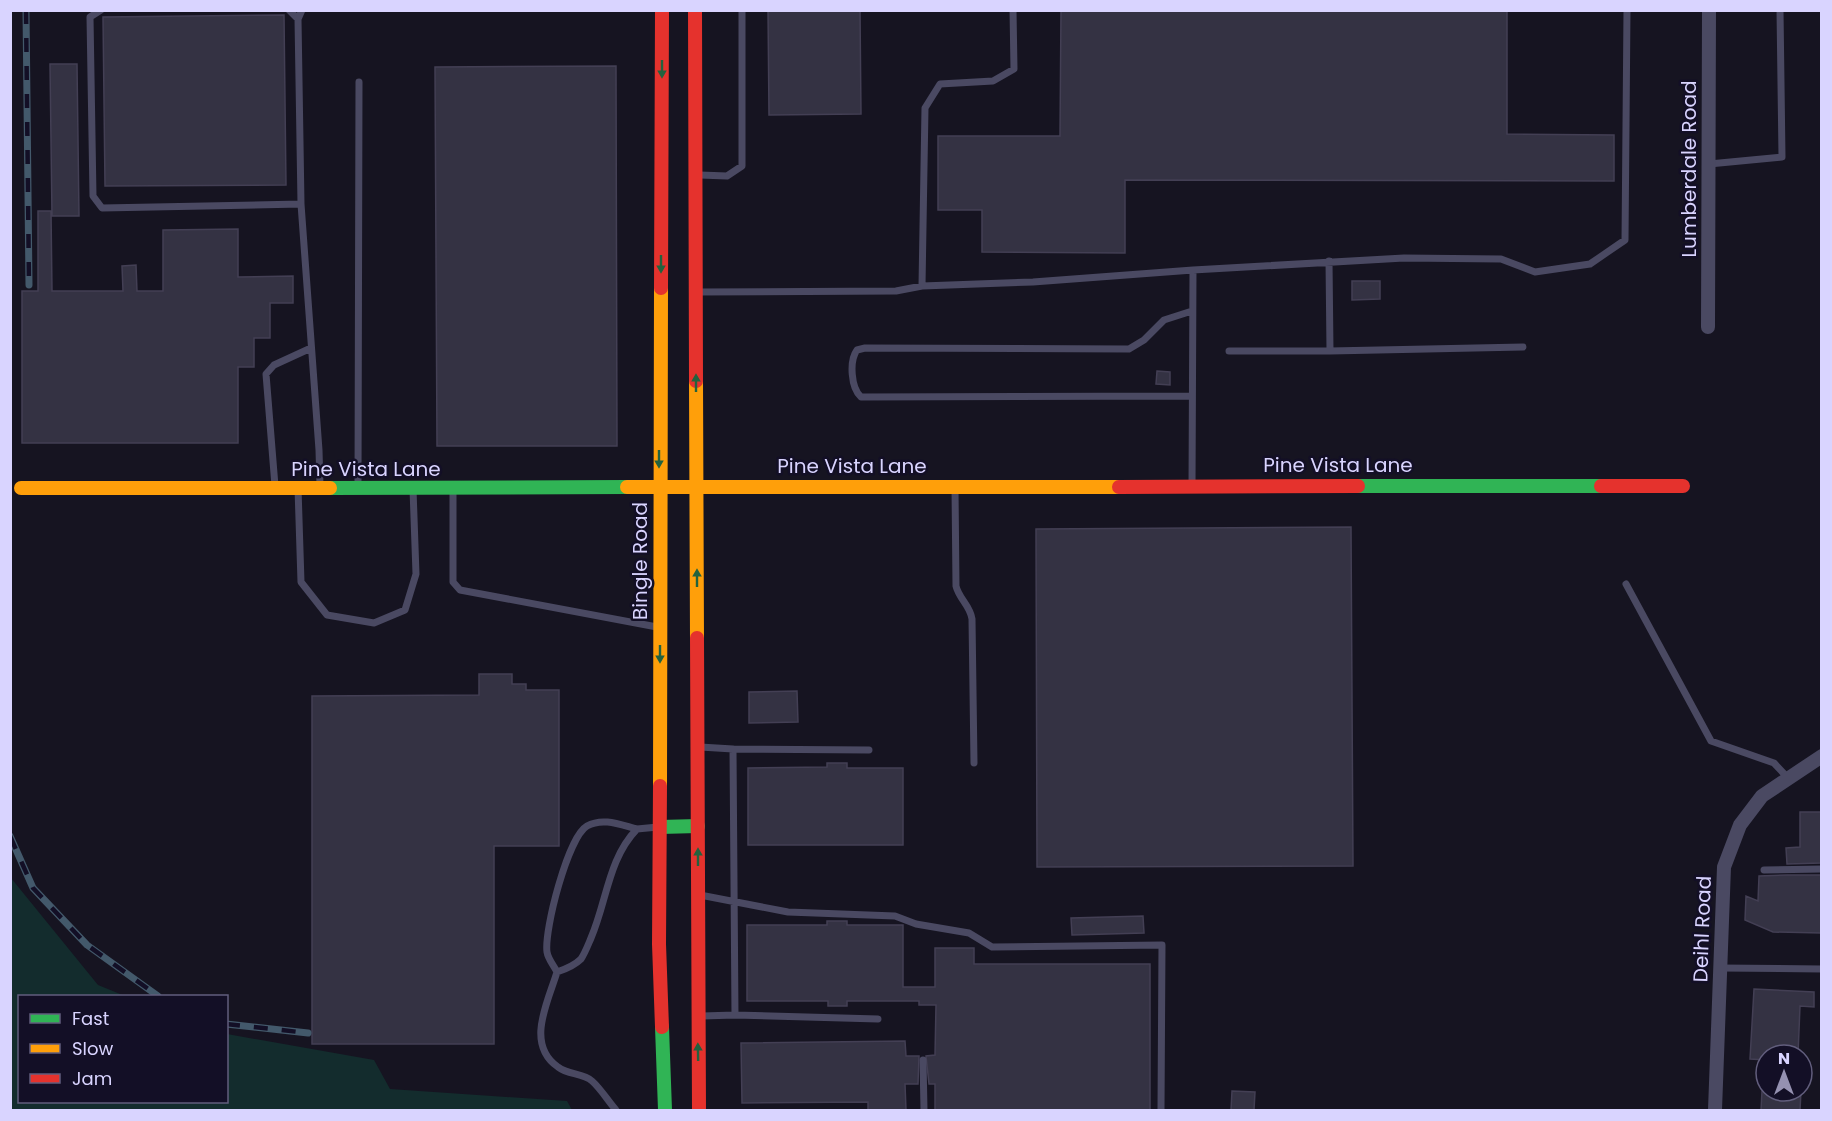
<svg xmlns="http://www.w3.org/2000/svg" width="1832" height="1121" viewBox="0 0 1832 1121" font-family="Poppins,sans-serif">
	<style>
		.green { fill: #132c2d }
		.building { fill: #343243; stroke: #433f54; stroke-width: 1.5 }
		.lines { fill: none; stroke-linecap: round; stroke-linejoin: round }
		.lane { stroke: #4a4962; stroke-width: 7 }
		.street { stroke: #4a4962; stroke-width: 14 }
		.fast { stroke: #30b455; stroke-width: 14 }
		.slow { stroke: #ff9f0a; stroke-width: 14 }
		.jam { stroke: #e5322d; stroke-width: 14 }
		.rail-casing { stroke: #43596b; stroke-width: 7 }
		.rail { stroke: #130f26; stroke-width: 4.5; stroke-dasharray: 14; stroke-linecap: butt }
		.oneway { fill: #22623e }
		.labels { text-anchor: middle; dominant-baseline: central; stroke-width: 5; stroke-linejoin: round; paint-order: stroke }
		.street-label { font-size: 20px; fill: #d9d4ff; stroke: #130f26 }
	</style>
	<rect width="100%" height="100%" fill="#161421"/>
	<path class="green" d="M11,878L98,985L125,996H20V1102H226L227,1034L374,1060L390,1089L567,1101L572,1110H11Z"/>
	<path class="building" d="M768,10H860L861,114L769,115Z
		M1061,10H1507V134L1614,135V181L1125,180V253L982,252V210H938V136H1060Z
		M284,15L286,185L105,186L103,17Z
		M50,64H77L79,216H52Z
		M616,66L617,446H437L435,67Z
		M38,211H51L52,291H123L122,266L136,265L137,291H163V230L238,229V277L293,276V303H270V338H254V367H238V443H22V291H38Z
		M1352,281H1380V299L1352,300Z
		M1157,371L1170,372V385L1156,384Z
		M1351,527L1353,866L1037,867L1036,529Z
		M479,674H512V684H526V690H559V846H494V1044H312V696L479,695Z
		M797,691L798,722L749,723V692Z
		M827,763H847V768H903V845H748V768L827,767Z
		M1800,812H1821V863L1787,864L1786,848L1800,847Z
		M1787,875H1821V933L1773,932L1745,920L1746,896L1758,901L1759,876Z
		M1143,916L1144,933L1072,935L1071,918Z
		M827,921H847V925H903V987H935V948H974V964H1150V1110H935V1084H929L926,1056L935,1055L936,1005H919V1001H847V1006H828V1001H747V925H827Z
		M1754,989L1814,992V1007L1800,1006L1798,1055H1766V1060L1750,1059Z
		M905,1041L906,1056H919L918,1084H905L906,1110H868V1102L742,1103L741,1043Z
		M1232,1091L1255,1092L1254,1110H1231Z
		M1762,1091H1801L1800,1110H1761Z"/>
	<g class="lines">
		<path class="lane" d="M101,10L90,17L93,196L102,208L301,204
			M289,10L298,19L301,204L319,450L320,486
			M298,19L302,10
			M1709,164L1782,157L1780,10
			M700,175L727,176L742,166V10
			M1329,261L1330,351L1523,347
			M1193,270L1404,258L1501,259L1535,272L1590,264L1625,240L1627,10
			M922,286L925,108L940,84L993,81L1014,69L1013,10
			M697,292L896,291L922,286L1033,282L1193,270L1192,485
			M1192,311L1164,320L1144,340L1129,349L865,348L857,350C849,361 851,388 861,397L1192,396
			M1229,351H1330
			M275,486L266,374L274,365L311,348
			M358,486L359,82
			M298,488L301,582L327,615L374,623L405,610L416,574L413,489
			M955,488L956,586C959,599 970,605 972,619L974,763
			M453,489V582L460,590L657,627
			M1626,584L1711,741L1774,763L1787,777
			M700,747L733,749
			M869,750L733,749L735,1015L878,1019
			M1764,870L1822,869
			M700,895L788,912L895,916L916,924L969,933L992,947L1162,945L1161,1110
			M1720,968L1822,969
			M557,972C554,966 548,959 547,952C544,930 568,837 587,826C603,817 621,825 637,829
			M702,1016L735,1015
			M923,1060L924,1110
			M616,1110C608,1101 601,1089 592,1081C583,1073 568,1075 558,1067C525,1044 548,1002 557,972C566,969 574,966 581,959C585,953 588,945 591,938C607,901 608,859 637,829L658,827"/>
		<path class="street" d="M1708,327L1709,10
			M1715,1110L1724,867L1740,825L1762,796L1822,756"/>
		<path class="fast" d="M1358,486H1601
			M330,488L627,487
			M660,827L698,826
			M662,1027L665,1110"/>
		<path class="slow" d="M696,381L697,638
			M627,487H1119
			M21,488H330
			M660,786L661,288"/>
		<path class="jam" d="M695,10L696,381
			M661,288L662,10
			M1601,486H1683
			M1119,487L1358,486
			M697,638L699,1110
			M660,786L659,944L662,1027"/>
		<defs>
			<path id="rail" d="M26,10L29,285
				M10,836L33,888L87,945L158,996
				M226,1024L308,1033"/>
		</defs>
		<use href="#rail" class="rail-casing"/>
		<use href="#rail" class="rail"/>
	</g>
	<defs><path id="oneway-solid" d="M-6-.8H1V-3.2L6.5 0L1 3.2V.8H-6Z" transform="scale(1.5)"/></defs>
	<g class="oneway">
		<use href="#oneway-solid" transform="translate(662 69) rotate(90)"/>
		<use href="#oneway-solid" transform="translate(661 264) rotate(90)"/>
		<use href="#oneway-solid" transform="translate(696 383) rotate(-90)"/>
		<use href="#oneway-solid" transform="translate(659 459) rotate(90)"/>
		<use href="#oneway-solid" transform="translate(697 578) rotate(-90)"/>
		<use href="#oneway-solid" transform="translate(660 654) rotate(90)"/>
		<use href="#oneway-solid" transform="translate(698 857) rotate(-90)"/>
		<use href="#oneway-solid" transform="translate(698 1052) rotate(-91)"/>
	</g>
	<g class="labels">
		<g class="street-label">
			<text transform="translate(1689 169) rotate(-90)">Lumberdale Road</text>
			<text x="1338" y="465">Pine Vista Lane</text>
			<text x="852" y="466">Pine Vista Lane</text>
			<text x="366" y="469">Pine Vista Lane</text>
			<text transform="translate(640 561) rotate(-90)">Bingle Road</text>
			<text transform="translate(1702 929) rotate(-88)">Deihl Road</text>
		</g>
	</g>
	<rect width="1832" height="1121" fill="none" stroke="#d9d4ff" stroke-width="24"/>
	<rect x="18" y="995" width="210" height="108" fill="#130f26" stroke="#625e7d" stroke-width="1.5"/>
	<rect x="30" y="1014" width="30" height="9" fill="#30b455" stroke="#625e7d" stroke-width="1.5"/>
	<text x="72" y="1025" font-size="18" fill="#d9d4ff">Fast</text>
	<rect x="30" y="1044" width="30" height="9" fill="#ff9f0a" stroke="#625e7d" stroke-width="1.5"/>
	<text x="72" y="1055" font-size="18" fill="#d9d4ff">Slow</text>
	<rect x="30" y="1074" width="30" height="9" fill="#e5322d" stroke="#625e7d" stroke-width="1.5"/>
	<text x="72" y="1085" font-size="18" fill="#d9d4ff">Jam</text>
	<g transform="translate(1784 1073)"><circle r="28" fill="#130f26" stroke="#625e7d" stroke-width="1.5"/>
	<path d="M0-4.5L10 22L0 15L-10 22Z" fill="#9591b1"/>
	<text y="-9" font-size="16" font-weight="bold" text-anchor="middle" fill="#d9d4ff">N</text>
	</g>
</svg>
